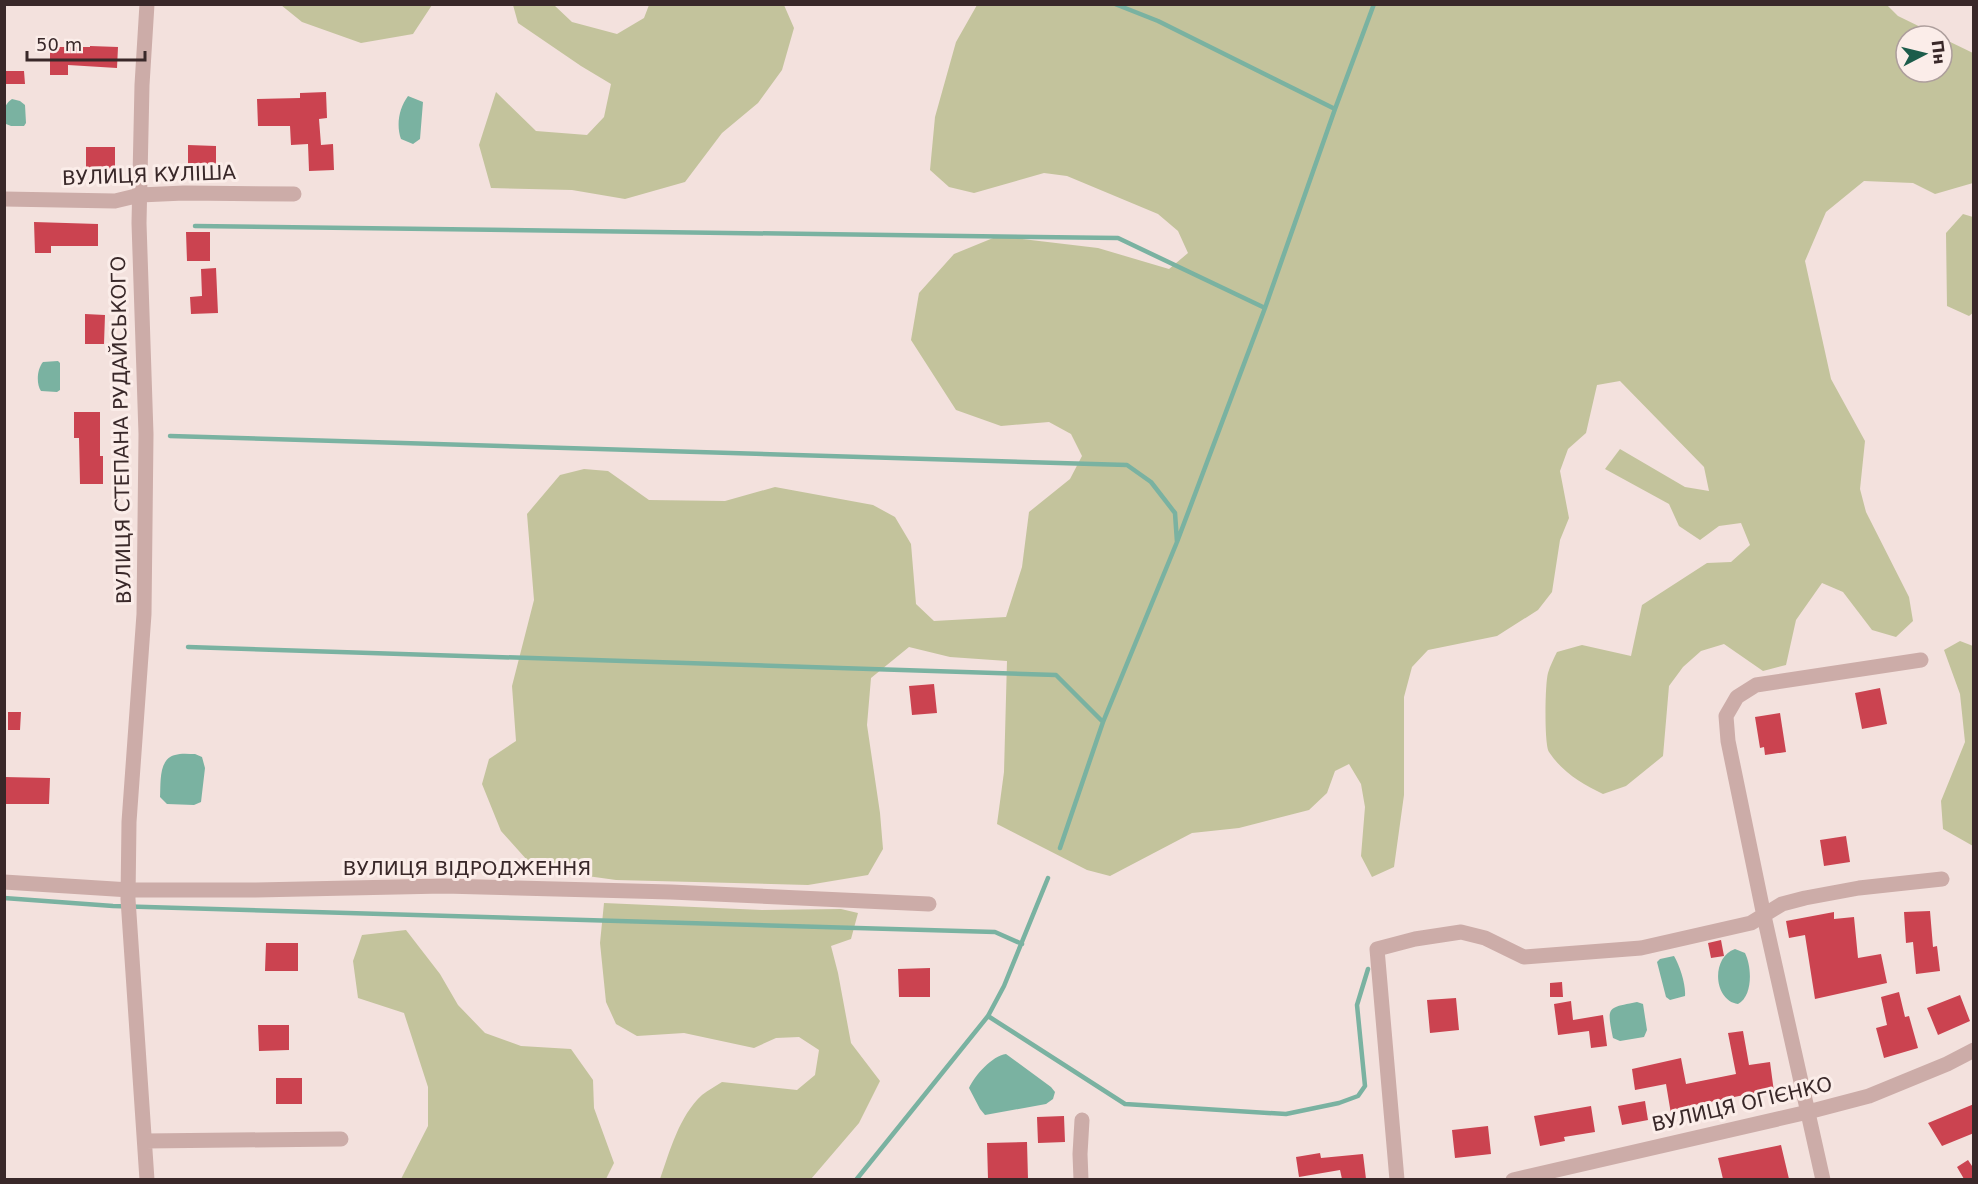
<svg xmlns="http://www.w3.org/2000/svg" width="1978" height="1184" viewBox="0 0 1978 1184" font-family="'DejaVu Sans',sans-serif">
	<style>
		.green { fill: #c3c39c }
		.water { fill: #7ab2a1 }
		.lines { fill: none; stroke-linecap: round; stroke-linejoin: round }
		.stream { stroke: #7ab2a1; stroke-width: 4.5 }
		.building { fill: #cb4350 }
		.minor { stroke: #ccaca8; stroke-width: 15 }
		.labels { text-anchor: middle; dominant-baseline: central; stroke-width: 6; stroke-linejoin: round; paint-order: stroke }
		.street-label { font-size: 20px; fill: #392829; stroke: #fbede9 }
	</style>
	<rect width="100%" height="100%" fill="#f3e1dd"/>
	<path class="green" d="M281,5H432L413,34L361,43L302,22Z
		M513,5H554L572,22L617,34L644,18L649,5H784L794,28L782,70L758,103L722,133L685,182L625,199L572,190L491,188L479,145L496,92L536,131L587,135L604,117L611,84L581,66L518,23Z
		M977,5H1887L1898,16L1939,36H1906V72H1942V38L1973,53V183L1935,194L1913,183L1864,181L1826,212L1805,261L1831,379L1865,441L1860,489L1866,512L1909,597L1913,621L1896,637L1872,630L1843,592L1822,583L1796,620L1786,665L1763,671L1724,644L1701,651L1683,667L1669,686L1663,756L1626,786L1603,794C1582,784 1562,772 1549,752C1544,744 1545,683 1548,673C1550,666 1554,658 1557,652L1582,645L1631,656L1642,605L1707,563L1731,562L1750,545L1741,523L1719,526L1700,540L1679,526L1669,504L1605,469L1620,449L1685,487L1709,491L1704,467L1620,381L1597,385L1586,433L1568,449L1560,471L1569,518L1560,540L1552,592L1538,610L1497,636L1428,650L1412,667L1404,697V795L1394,867L1372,877L1361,856L1365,807L1361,784L1349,764L1335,771L1327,793L1309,810L1239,828L1192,833L1110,876L1087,870L997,824L1004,772L1007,661L950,657L909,647L871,678L867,725L880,813L883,849L868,875L808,885L616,880L580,875L527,860L501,831L482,784L489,759L516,741L512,686L534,600L527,514L560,475L584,469L608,471L649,500L725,501L775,487L873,505L895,517L911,544L916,604L934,621L1006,617L1022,567L1029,512L1070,479L1082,456L1071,434L1049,422L1001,426L956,410L911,340L919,293L954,254L998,236L1098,248L1169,269L1188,253L1178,231L1158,214L1067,176L1044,173L974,193L949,187L930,170L935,117L956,42Z
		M1963,214L1973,217L1974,312L1969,316L1947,306L1946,233Z
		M1960,641L1973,646V846L1943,829L1941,801L1965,742L1960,694L1944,650Z
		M604,903L762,910L841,909L858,913L851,939L831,946L838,973L851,1043L880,1081L859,1123L811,1179H660C670,1151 679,1116 702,1095C708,1090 716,1086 722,1082L797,1090L815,1075L819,1050L799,1037L776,1038L754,1048L684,1033L637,1036L616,1024L606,1002L600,943Z
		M406,930L440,974L458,1005L485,1033L521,1046L571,1049L593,1080L594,1108L614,1163L606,1179H401L428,1126V1087L404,1013L358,998L353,961L362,935Z"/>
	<path class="water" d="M408,96L423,102L420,139L413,144L401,139C396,125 399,108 408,96Z
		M12,99L20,101L25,105L26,123L24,126H11L6,124C3,114 3,105 12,99Z
		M58,361L60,363V390L57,392L41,391C36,384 37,369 43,362Z
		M195,754L202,757L205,768L201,802L194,805L167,804L160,797C161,784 158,759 175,755C181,753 189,754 195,754Z
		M1735,949L1745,953C1752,967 1753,996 1738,1004C1713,1000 1711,957 1735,949Z
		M1674,956C1680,966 1686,985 1685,996L1670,1000L1666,997L1657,962L1660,959Z
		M1637,1002L1643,1004L1647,1030L1644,1037L1620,1041L1613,1038C1607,1007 1606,1008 1637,1002Z
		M1006,1054L1051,1087L1055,1092L1053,1099L1046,1104L985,1115L980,1109L969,1088C975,1075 992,1056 1006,1054Z"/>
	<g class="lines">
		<path class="stream" d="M1115,4L1158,21L1335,109
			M195,226L1118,238L1265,308
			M170,436L1127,465L1151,482L1175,513L1177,542
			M188,647L1056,675L1103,722
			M1060,848L1103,722L1177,542L1265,308L1335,109L1374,4
			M4,898L113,906L995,932L1022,944
			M988,1016L1125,1104L1286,1114L1339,1103L1358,1096L1365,1086L1357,1005L1368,969
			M856,1180L988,1016L1004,986L1048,878"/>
	</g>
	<path class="building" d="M90,46L118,47L117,68L68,65V75H50V47H90Z
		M4,71H24L25,84H4Z
		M326,92L327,118L319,119L321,145L333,144L334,170L309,171L308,144L291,145L290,126H258L257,99L300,98V93Z
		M188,145L216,146V173H188Z
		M86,147H115V171H86Z
		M34,222L98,224V246H51V253H35Z
		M186,232H210V261H187Z
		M216,268L218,313L191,314L190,297L202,296L201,269Z
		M85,314L105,315L104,344H85Z
		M74,412H100V456H103V484H80L79,438H74Z
		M934,684L937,713L912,715L909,686Z
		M1880,688L1887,724L1862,729L1855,693Z
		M8,712H21L20,730H8Z
		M1780,713L1786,752L1765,755L1764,747L1760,748L1755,717Z
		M4,777L50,778L49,804H4Z
		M1846,836L1850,862L1824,866L1820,840Z
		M1930,911L1933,947L1937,946L1940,971L1916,974L1913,942L1906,943L1904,912Z
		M1834,912V919L1854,917L1858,958L1881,954L1887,983L1815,999L1805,935L1789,938L1786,921Z
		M1721,940L1724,956L1711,958L1708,943Z
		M266,943H298V971H265Z
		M930,968V997H899L898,969Z
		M1562,982L1563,997H1550V983Z
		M1899,992L1905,1017L1909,1016L1918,1048L1884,1058L1876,1028L1887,1025L1881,997Z
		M1960,995L1970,1021L1938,1035L1927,1008Z
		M1456,998L1459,1030L1430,1033L1427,1000Z
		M1571,1001L1573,1020L1603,1015L1607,1046L1591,1048L1589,1031L1558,1035L1554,1004Z
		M258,1025H289V1050L259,1051Z
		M1743,1031L1749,1065L1770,1062L1774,1092L1749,1094L1690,1106V1110L1671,1114L1666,1084L1635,1090L1632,1069L1681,1058L1686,1084L1736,1074L1728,1033Z
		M276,1078H302V1104H276Z
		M1645,1101L1648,1120L1622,1125L1618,1106Z
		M1974,1104V1133L1942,1146L1928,1123Z
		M1591,1106L1595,1132L1564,1137L1565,1141L1540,1146L1534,1116Z
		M1064,1116L1065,1142L1038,1143L1037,1117Z
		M1488,1126L1491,1154L1455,1158L1452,1130Z
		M1027,1142L1028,1179H988L987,1143Z
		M1781,1145L1789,1179H1723L1718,1158Z
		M1320,1153L1321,1158L1363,1154L1366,1179H1342L1340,1170L1299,1177L1296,1157Z
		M1968,1160L1974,1169V1179H1964L1957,1167Z"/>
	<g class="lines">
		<path class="minor" d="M147,4L142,85L139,223L146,434L144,614L129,822L128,899L147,1180
			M4,199L115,201L140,195L184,193L294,194
			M4,882L130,890H256L444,886L671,892L929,904
			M145,1141L341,1139
			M1081,1180L1080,1154L1082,1120
			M1397,1180L1377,949L1415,939L1461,932L1485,938L1524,957L1641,948L1751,923L1782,904L1805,898L1859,888L1942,879
			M1513,1180L1808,1112L1869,1096L1947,1064L1974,1050
			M1823,1180L1764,916L1728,741L1726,716L1737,697L1756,685L1921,660"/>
	</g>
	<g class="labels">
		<g class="street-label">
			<text transform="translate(149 175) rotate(-2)">ВУЛИЦЯ КУЛІША</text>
			<text transform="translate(121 430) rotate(-91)">ВУЛИЦЯ СТЕПАНА РУДАЙСЬКОГО</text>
			<text x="467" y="868">ВУЛИЦЯ ВІДРОДЖЕННЯ</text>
			<text transform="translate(1742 1104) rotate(-13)">ВУЛИЦЯ ОГІЄНКО</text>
		</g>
	</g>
	<rect width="1978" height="1184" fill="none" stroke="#392829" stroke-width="12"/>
	<g transform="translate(1924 54) rotate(83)"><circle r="28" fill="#fbede9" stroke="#ad9e9c" stroke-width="1.5"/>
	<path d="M0-4.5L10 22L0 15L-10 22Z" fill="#1c5c4b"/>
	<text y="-9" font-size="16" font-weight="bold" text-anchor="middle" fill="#392829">Пн</text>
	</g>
	<path d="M27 51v9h118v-9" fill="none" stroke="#392829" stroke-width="3"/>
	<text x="36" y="51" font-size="18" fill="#392829" stroke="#fbede9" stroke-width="4.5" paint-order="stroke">50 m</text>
</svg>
